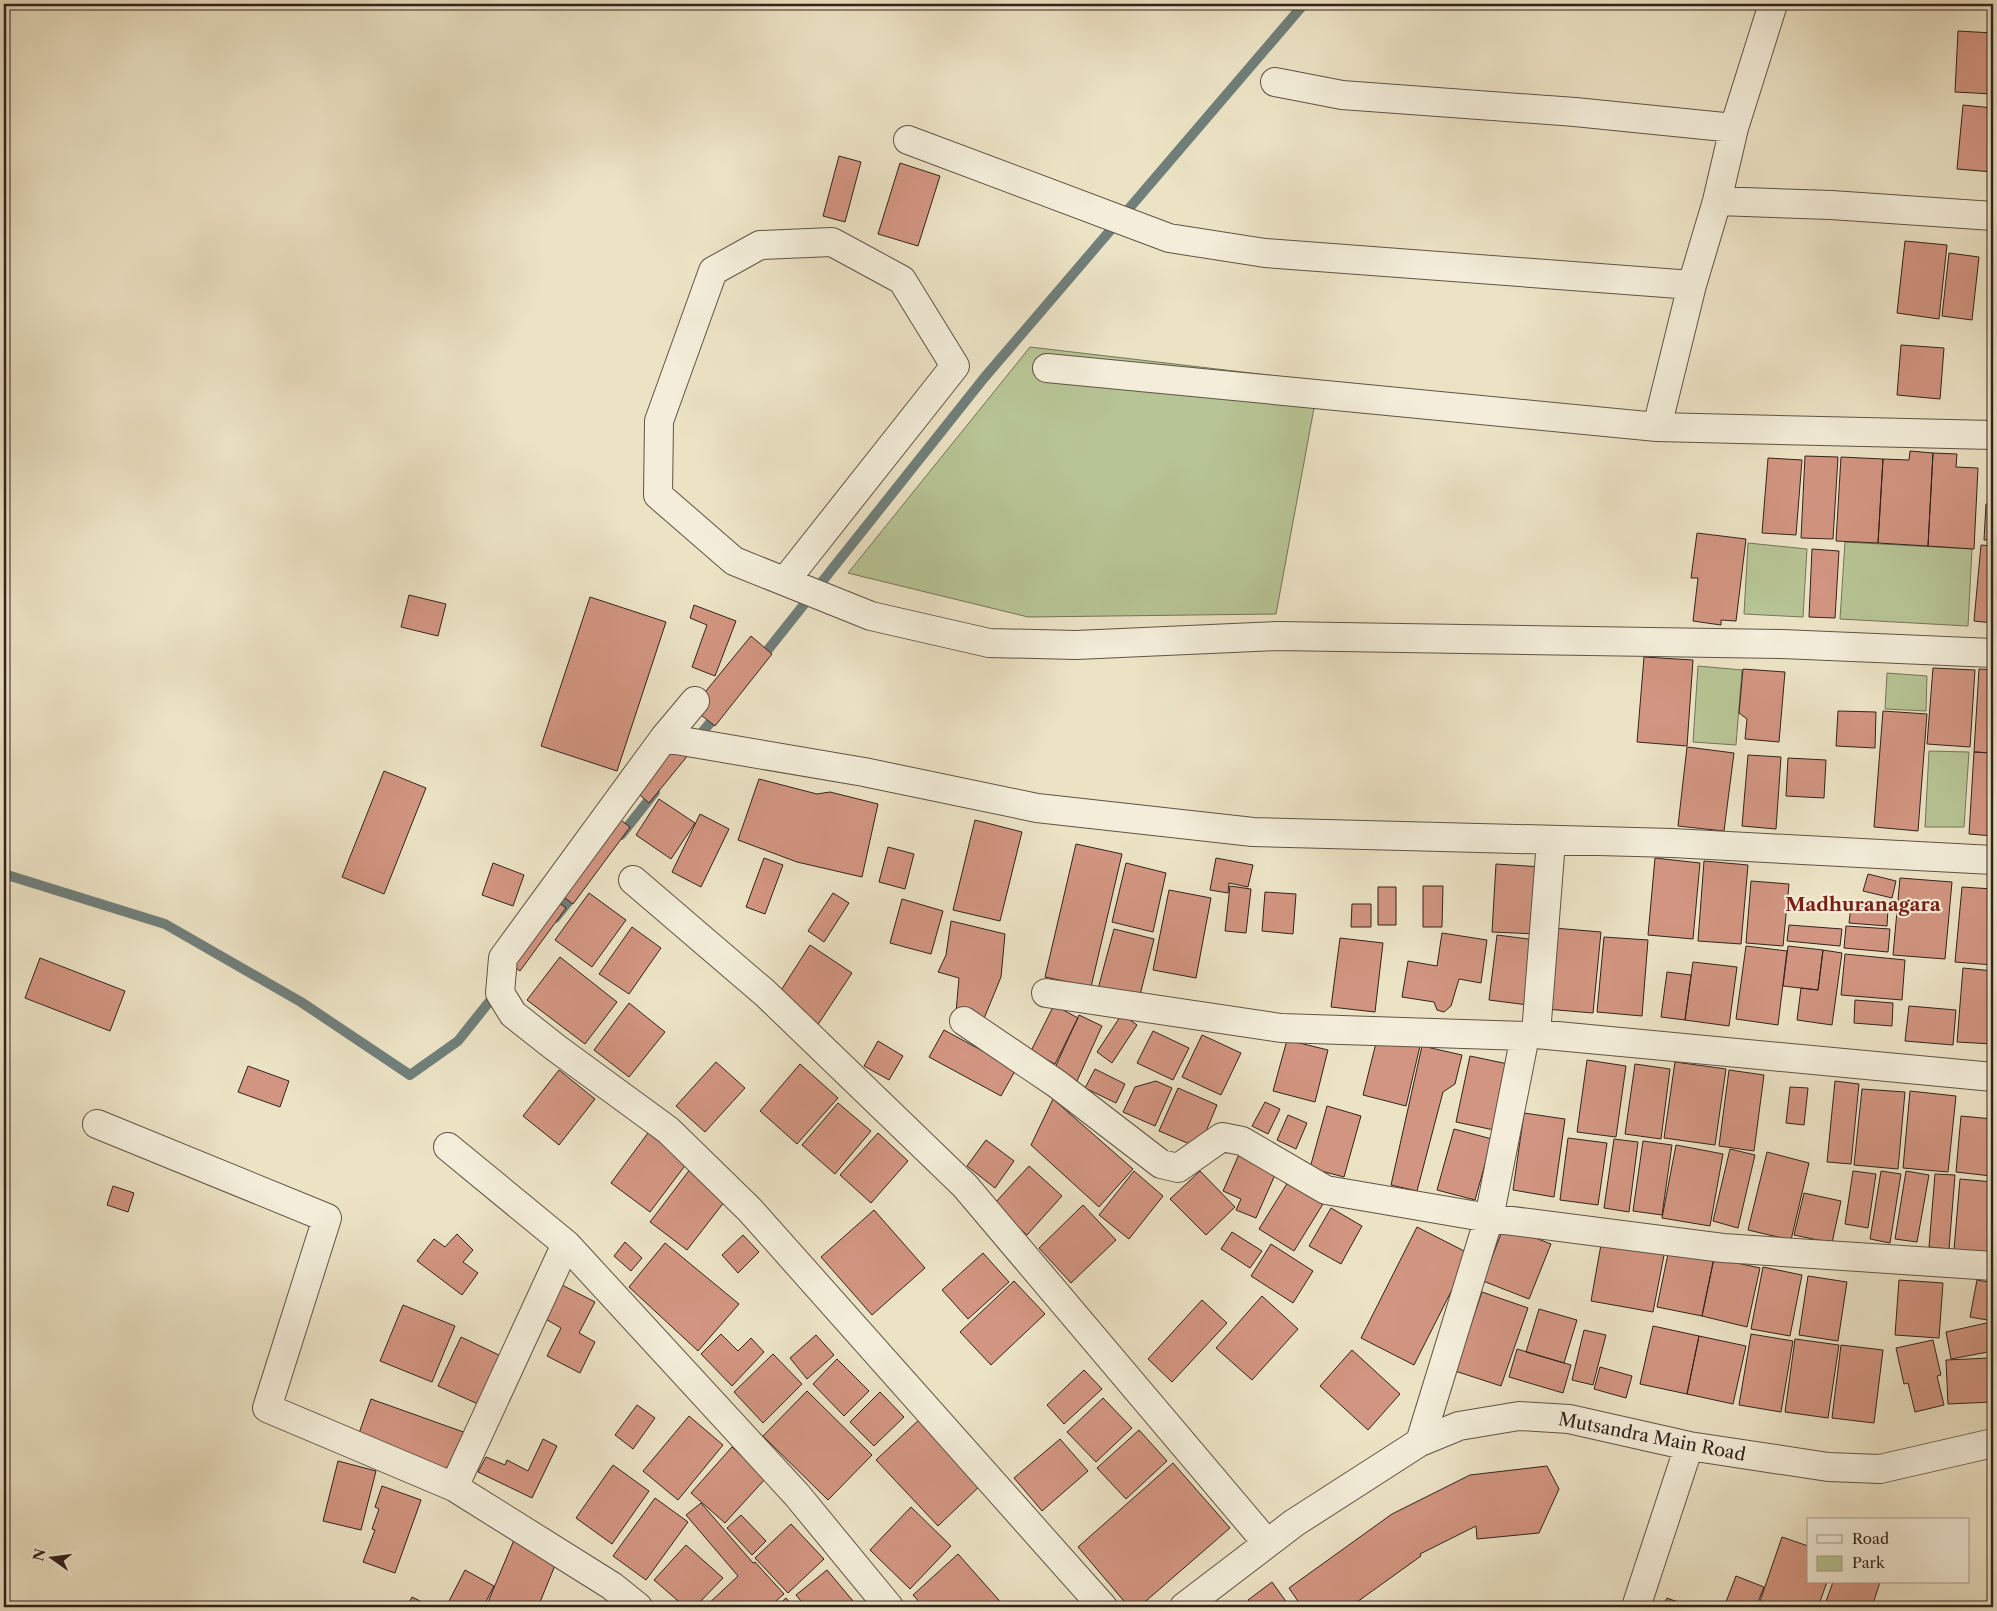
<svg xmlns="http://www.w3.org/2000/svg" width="1997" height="1611" viewBox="0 0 1997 1611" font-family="'Libre Caslon Text',serif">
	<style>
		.green { fill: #b7c495; stroke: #747458 }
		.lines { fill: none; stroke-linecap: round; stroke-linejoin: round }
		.stream { stroke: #707f7b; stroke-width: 10 }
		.building { fill: #d29581; stroke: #32231c }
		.minor-casing { stroke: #605346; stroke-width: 30 }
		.minor { stroke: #f3edd9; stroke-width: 28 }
		.labels { text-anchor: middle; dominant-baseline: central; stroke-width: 4.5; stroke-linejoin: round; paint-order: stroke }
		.street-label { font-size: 18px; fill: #32231c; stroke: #f3edd9 }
		.neighbourhood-label { font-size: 19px; font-weight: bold; fill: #7a1f14; stroke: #f3edd9 }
	</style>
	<rect width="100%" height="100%" fill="#ece3c5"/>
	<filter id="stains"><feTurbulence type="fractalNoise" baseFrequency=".004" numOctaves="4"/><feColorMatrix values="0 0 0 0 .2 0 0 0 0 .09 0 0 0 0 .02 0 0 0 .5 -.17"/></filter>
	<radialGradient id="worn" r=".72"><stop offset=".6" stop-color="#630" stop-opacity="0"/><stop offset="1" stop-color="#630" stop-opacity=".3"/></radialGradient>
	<path class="green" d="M1030,347L1319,381L1276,614L1028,617L848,573Z
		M1845,542L1972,549L1968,626L1840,619Z
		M1748,543L1807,549L1803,617L1744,614Z
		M1698,666L1742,670L1736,745L1693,742Z
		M1887,673L1927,676L1926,711L1885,709Z
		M1929,751L1969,752L1964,827H1925Z"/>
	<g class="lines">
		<path class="stream" d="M759,661L984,378L1304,4
			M695,741L719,712
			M621,835L655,792
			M4,874L165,924L301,1002L410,1075L458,1041L497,992
			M555,918L576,892"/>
	</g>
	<path class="building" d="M1958,31L1993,33V94L1955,92Z
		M1963,105L1993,108V172L1957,169Z
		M839,156L861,162L845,222L823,216Z
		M900,163L940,176L918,246L878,234Z
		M1905,241L1947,245L1939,319L1897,313Z
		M1949,253L1979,257L1972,320L1942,316Z
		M1901,345L1944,348L1940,399L1897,395Z
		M1910,451L1933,453L1928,546L1878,543L1883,459L1909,460Z
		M1933,453L1957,454L1956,467L1978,468L1974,549L1928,546Z
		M1805,456L1838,457L1833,539L1801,538Z
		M1841,457L1883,459L1878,543L1836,541Z
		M1768,458L1802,460L1796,535L1762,533Z
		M1986,504H1993V540H1984Z
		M1697,533L1746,539L1736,621L1721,620V625L1693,621L1698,578H1691Z
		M1981,545L1993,546V623L1974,621Z
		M1812,549L1839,551L1835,618L1809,617Z
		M409,595L446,604L438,636L401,627Z
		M590,597L666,622L617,771L541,746Z
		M694,605L736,621L715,676L692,667L707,625L690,618Z
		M751,636L772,654L715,726L692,708Z
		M1644,657L1693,660L1687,746L1637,742Z
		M1933,668L1975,670L1970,747L1927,744Z
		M1743,669L1785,672L1779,742L1745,739L1747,719L1739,713Z
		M1979,669L1993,670V753L1974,752Z
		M1838,711L1876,712L1875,748L1836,746Z
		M1883,711L1927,714L1918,831L1874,827Z
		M672,739L689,754L649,803L633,789Z
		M1687,747L1734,753L1724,831L1678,826Z
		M1974,752L1993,753V836L1969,834Z
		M1748,755L1781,757L1776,829L1742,826Z
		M1788,758L1826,760L1824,798L1786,796Z
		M384,771L426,788L384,894L342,877Z
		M759,779L817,794L830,792L878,804L862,877L797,862L738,840Z
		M659,799L695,823L671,859L636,835Z
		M613,814L630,827L573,904L556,891Z
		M700,814L729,829L701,887L672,872Z
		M975,820L1022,832L1000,921L953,910Z
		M1076,844L1122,854L1091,987L1045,977Z
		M888,847L914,854L905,889L879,882Z
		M764,858L783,865L765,914L746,907Z
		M1216,858L1253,865L1248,887L1229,883L1228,893L1210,890Z
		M1655,858L1700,863L1693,939L1648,935Z
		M1704,861L1748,865L1741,944L1698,941Z
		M493,863L524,875L513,906L482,895Z
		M1126,863L1166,873L1153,932L1112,922Z
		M1496,864L1542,867L1538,934L1492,932Z
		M1868,874L1896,881L1892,898L1863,891Z
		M1900,878L1952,882L1945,959L1893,955Z
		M1751,881L1789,884L1783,946L1746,943Z
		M1230,886L1251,889L1246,933L1225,931Z
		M1423,886H1443L1442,927H1423Z
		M1378,887H1396V925H1378Z
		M1962,887L1993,889V965L1955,962Z
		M1169,890L1211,898L1196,978L1153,970Z
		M1265,892L1296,894L1293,934L1262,931Z
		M589,893L626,920L592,967L555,940Z
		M833,893L849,903L824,942L808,931Z
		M551,897L566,908L520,971L505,960Z
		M902,899L943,911L931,954L890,943Z
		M1352,904H1371V927H1351Z
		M1851,906L1888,908L1887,926L1849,923Z
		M951,921L1005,934L1001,977L983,1021L956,1012L959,978L938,972L946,955Z
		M1789,925L1842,929L1840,946L1787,941Z
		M1846,926L1890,929L1888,952L1844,948Z
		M632,927L661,948L629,994L599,974Z
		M1554,928L1601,932L1593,1013L1546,1009Z
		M1114,929L1154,939L1139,999L1098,989Z
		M1442,933L1487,940L1481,983L1459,979L1451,1006L1444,1012L1437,1010L1434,1002L1402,997L1408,961L1437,966Z
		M1497,935L1536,940L1528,1005L1489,1000Z
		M1604,937L1648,940L1642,1016L1597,1012Z
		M1340,938L1383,943L1375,1012L1331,1007Z
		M810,945L852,973L817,1026L776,998Z
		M1746,946L1787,951L1778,1025L1736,1019Z
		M1788,946L1823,950L1818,990L1783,986Z
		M1823,950L1842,953L1832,1025L1797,1020L1801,988L1818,990Z
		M1845,954L1905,960L1902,1000L1841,995Z
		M560,957L617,1002L585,1044L527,1000Z
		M40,958L125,991L110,1031L25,998Z
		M1693,962L1737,967L1729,1026L1685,1020Z
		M1963,968L1993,971V1044L1957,1042Z
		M1667,972L1691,975L1685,1020L1661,1017Z
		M1855,1000L1893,1003L1892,1026L1854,1023Z
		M629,1003L665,1032L629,1077L594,1050Z
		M1054,1005L1078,1018L1055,1064L1031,1051Z
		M1909,1006L1956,1010L1953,1045L1905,1041Z
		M1122,1014L1137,1025L1112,1063L1097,1052Z
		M1079,1015L1102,1026L1077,1081L1054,1070Z
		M944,1030L1016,1069L1001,1096L929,1057Z
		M1153,1031L1189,1048L1173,1080L1137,1063Z
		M1202,1035L1241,1053L1221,1095L1182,1077Z
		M1378,1035L1420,1046L1406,1106L1363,1095Z
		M1287,1040L1328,1050L1315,1102L1273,1091Z
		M878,1041L903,1056L889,1080L864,1066Z
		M1422,1046L1462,1055L1455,1084L1443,1092L1417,1191L1391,1185Z
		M1470,1056L1508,1064L1494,1130L1456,1122Z
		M1587,1060L1626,1066L1616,1137L1577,1132Z
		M716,1062L745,1088L705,1132L676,1106Z
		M1675,1062L1726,1069L1715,1145L1664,1138Z
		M800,1064L838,1098L797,1144L760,1111Z
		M1635,1064L1670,1069L1661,1139L1625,1134Z
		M248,1066L289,1081L280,1107L238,1092Z
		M1095,1069L1125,1084L1116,1103L1085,1088Z
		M559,1070L595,1099L559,1145L523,1116Z
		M1729,1070L1764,1075L1754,1151L1719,1146Z
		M1156,1081L1172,1088L1155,1126L1123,1112L1135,1087Z
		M1835,1081L1859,1084L1851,1164L1827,1162Z
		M1790,1087L1808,1088L1804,1125L1786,1123Z
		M1178,1088L1217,1105L1199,1148L1159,1131Z
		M1862,1089L1905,1092L1898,1169L1854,1165Z
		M1910,1091L1956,1096L1948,1172L1903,1168Z
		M1053,1099L1133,1169L1099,1207L1031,1145Z
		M1265,1102L1280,1109L1268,1134L1252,1126Z
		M838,1103L871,1131L835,1174L802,1145Z
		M1327,1106L1361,1116L1344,1177L1310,1168Z
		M1524,1113L1565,1119L1554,1197L1513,1190Z
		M1288,1115L1307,1123L1296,1149L1277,1140Z
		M1961,1116L1993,1119L1991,1176L1956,1172Z
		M1454,1129L1492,1139L1475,1200L1437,1190Z
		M648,1133L687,1163L650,1212L611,1183Z
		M878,1133L908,1161L871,1203L840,1175Z
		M1568,1138L1607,1143L1598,1205L1560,1200Z
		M1614,1139L1638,1142L1629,1212L1604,1208Z
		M986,1140L1014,1161L995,1188L967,1166Z
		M1643,1141L1672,1145L1662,1215L1633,1211Z
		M1676,1145L1723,1154L1710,1226L1662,1218Z
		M1730,1149L1755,1155L1738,1228L1713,1221Z
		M1240,1152L1278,1168L1256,1218L1236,1210L1241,1199L1223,1191Z
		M1767,1152L1809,1163L1791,1240L1748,1230Z
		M1029,1166L1062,1196L1027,1235L993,1205Z
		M691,1168L728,1197L687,1250L650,1222Z
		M1134,1171L1163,1196L1129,1239L1099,1215Z
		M1200,1171L1235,1207L1206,1235L1170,1199Z
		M1853,1171L1876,1174L1868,1228L1845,1224Z
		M1881,1171L1901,1174L1890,1243L1870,1239Z
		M1906,1171L1929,1175L1917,1242L1895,1239Z
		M1935,1174L1955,1175L1949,1249L1929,1247Z
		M1960,1179L1993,1182V1253L1954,1250Z
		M1288,1182L1323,1204L1294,1251L1259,1229Z
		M113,1186L134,1193L128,1212L107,1205Z
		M1804,1193L1841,1201L1832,1243L1794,1235Z
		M1083,1205L1116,1240L1071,1283L1039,1248Z
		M1331,1208L1362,1226L1341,1264L1309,1246Z
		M874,1210L925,1268L872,1315L821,1257Z
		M1504,1226L1551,1244L1529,1299L1483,1281Z
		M1417,1227L1470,1254L1414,1365L1361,1338Z
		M1232,1232L1262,1251L1250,1268L1221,1249Z
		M457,1234L473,1250L463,1262L478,1273L462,1295L417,1261L434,1239L445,1247Z
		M743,1235L759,1252L738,1273L722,1255Z
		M1602,1239L1665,1250L1653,1312L1591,1301Z
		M625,1242L642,1258L631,1271L614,1256Z
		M665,1243L739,1304L698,1351L629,1287Z
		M1271,1244L1313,1271L1293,1303L1251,1276Z
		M1669,1249L1714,1258L1702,1316L1657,1307Z
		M983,1253L1009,1282L968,1319L942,1290Z
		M1714,1258L1760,1268L1747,1327L1702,1316Z
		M1763,1267L1802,1275L1790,1336L1751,1329Z
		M1808,1276L1847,1282L1838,1341L1799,1335Z
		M1899,1280L1943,1283L1939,1338L1895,1335Z
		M1977,1280L1993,1283V1321L1970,1317Z
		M1014,1281L1045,1314L991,1365L960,1332Z
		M562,1285L595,1302L579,1333L595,1342L580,1373L547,1356L561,1328L544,1318Z
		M1482,1292L1528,1308L1501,1386L1455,1371Z
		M1262,1296L1298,1329L1252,1380L1216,1348Z
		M1202,1300L1227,1323L1172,1382L1148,1359Z
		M403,1305L455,1326L432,1382L380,1361Z
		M1539,1309L1577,1320L1564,1363L1526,1352Z
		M1991,1322L1993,1323V1351L1951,1359L1946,1332Z
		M1653,1326L1699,1336L1687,1394L1640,1384Z
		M1584,1330L1606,1335L1593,1385L1572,1380Z
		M721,1334L738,1351L751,1338L764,1352L732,1386L701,1354Z
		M1751,1334L1793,1341L1781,1412L1739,1405Z
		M816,1335L834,1355L807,1379L790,1358Z
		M1699,1336L1746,1346L1733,1404L1687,1394Z
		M461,1337L501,1356L478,1404L438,1386Z
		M1795,1339L1839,1345L1828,1418L1785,1412Z
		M1933,1340L1941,1375L1937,1376L1944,1405L1915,1412L1908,1383L1904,1384L1896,1348Z
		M1841,1345L1883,1350L1874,1423L1832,1418Z
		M1517,1349L1571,1365L1563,1393L1509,1377Z
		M1352,1350L1400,1394L1368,1430L1320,1386Z
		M773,1354L802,1384L763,1423L734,1392Z
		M1989,1358L1992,1402L1948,1404L1946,1360Z
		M837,1359L869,1391L844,1416L813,1384Z
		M1600,1367L1632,1376L1626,1398L1594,1389Z
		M1084,1370L1102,1389L1064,1424L1047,1405Z
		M807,1391L872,1455L828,1500L763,1436Z
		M880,1392L904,1417L874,1446L850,1422Z
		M1103,1398L1132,1428L1096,1462L1067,1432Z
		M371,1399L469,1434L455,1474L357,1439Z
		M637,1405L655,1418L633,1449L615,1435Z
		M689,1416L723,1445L678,1500L643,1471Z
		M921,1418L982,1484L938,1526L876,1460Z
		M1139,1430L1167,1461L1126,1499L1097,1468Z
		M543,1439L557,1446L532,1498L478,1472L486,1457L505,1465L507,1460L528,1471Z
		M1060,1439L1088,1471L1042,1511L1014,1478Z
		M732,1447L766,1478L725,1523L691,1493Z
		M338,1461L376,1471L361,1530L323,1521Z
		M1173,1463L1230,1528L1139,1607H1129L1078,1547Z
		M613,1465L649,1491L612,1544L576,1518Z
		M1547,1466L1559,1489L1539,1533L1477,1539L1476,1526L1420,1554L1421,1556L1350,1607H1302L1289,1588L1392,1514L1470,1475Z
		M382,1486L421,1500L395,1573L363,1562L375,1530L372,1529L379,1509L375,1507Z
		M655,1498L688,1522L646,1580L613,1556Z
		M701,1503L753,1563L755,1562L784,1594L769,1607H705L738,1576L686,1515Z
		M911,1507L951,1546L910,1589L870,1550Z
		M741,1515L766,1541L752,1555L727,1528Z
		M791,1524L824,1559L788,1593L755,1558Z
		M1782,1537L1808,1546V1582H1827L1818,1607H1758Z
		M514,1540L558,1558L538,1607H502L488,1602Z
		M686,1545L723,1578L695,1607H685L654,1580Z
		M958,1554L1005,1607H924L913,1595Z
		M465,1570L494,1586L483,1607H446Z
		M827,1570L853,1601L846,1607H806L796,1595Z
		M1736,1576L1764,1587L1756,1607H1724Z
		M1272,1582L1290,1607H1254L1248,1600Z
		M1833,1582H1880L1872,1607H1824Z
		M412,1597L432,1607H407Z
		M786,1598L794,1607H776Z
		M1667,1598L1691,1607H1663Z"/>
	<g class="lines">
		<defs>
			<path id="minor" d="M1275,82L1342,95L1575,112L1734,128
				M908,140L1169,238L1265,253L1692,285
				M1717,201L1831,205L1993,216
				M1047,368L1657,427L1993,435
				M1657,427L1692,285L1717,201L1734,128L1773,4
				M785,581L955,366L902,280L832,242L760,245L713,271L659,421L658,495L734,561L871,616L989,643L1076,645L1278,636L1782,644L1993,653
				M695,701L664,738L503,958L500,993L513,1014L556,1048L668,1130L750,1210L1103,1607
				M664,738L864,772L1037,808L1253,832L1672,843L1993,860
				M633,880L765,993L965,1186L1267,1543
				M1046,993L1281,1028L1525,1036L1536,1034L1993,1077
				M964,1021L1057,1084L1161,1164L1178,1168L1222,1137L1242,1141L1326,1190L1489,1218L1723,1248L1993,1266
				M1536,1034L1551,841
				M97,1124L327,1218L267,1408L454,1487L612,1586L638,1607
				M448,1147L566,1244L797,1495L889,1607
				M1420,1442L1489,1218L1525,1036
				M454,1487L566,1244
				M1184,1607L1294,1523L1420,1442L1459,1426L1519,1416L1569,1419L1689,1446L1828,1467L1880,1469L1993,1443
				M1636,1607L1689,1446"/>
		</defs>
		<use href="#minor" class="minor-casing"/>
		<use href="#minor" class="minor"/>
	</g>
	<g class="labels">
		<g class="street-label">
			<text transform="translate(1652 1437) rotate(11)">Mutsandra Main Road</text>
		</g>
		<g class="neighbourhood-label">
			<text x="1863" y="904">Madhuranagara</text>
		</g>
	</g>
	<rect width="1997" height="1611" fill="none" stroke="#ece3c5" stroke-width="20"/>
	<rect x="5" y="5" width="1987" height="1601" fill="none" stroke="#32231c" stroke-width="2.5"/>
	<rect x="10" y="10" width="1977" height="1591" fill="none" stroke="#32231c"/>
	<rect x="1807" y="1518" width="162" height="65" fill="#f3edd9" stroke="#a69c8d"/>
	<rect x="1817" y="1535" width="25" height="8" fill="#f3edd9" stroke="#a69c8d"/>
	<text x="1852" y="1544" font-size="15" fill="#32231c">Road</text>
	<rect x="1817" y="1556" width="25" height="15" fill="#b7c495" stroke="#a69c8d"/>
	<text x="1852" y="1568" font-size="15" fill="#32231c">Park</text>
	<g transform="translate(52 1558) rotate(284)" stroke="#f3edd9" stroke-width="4" paint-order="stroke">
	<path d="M0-4L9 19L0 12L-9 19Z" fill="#32231c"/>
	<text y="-8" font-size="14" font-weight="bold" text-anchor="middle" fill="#32231c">N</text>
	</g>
	<rect width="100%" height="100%" filter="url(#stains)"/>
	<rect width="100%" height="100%" fill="url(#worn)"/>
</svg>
